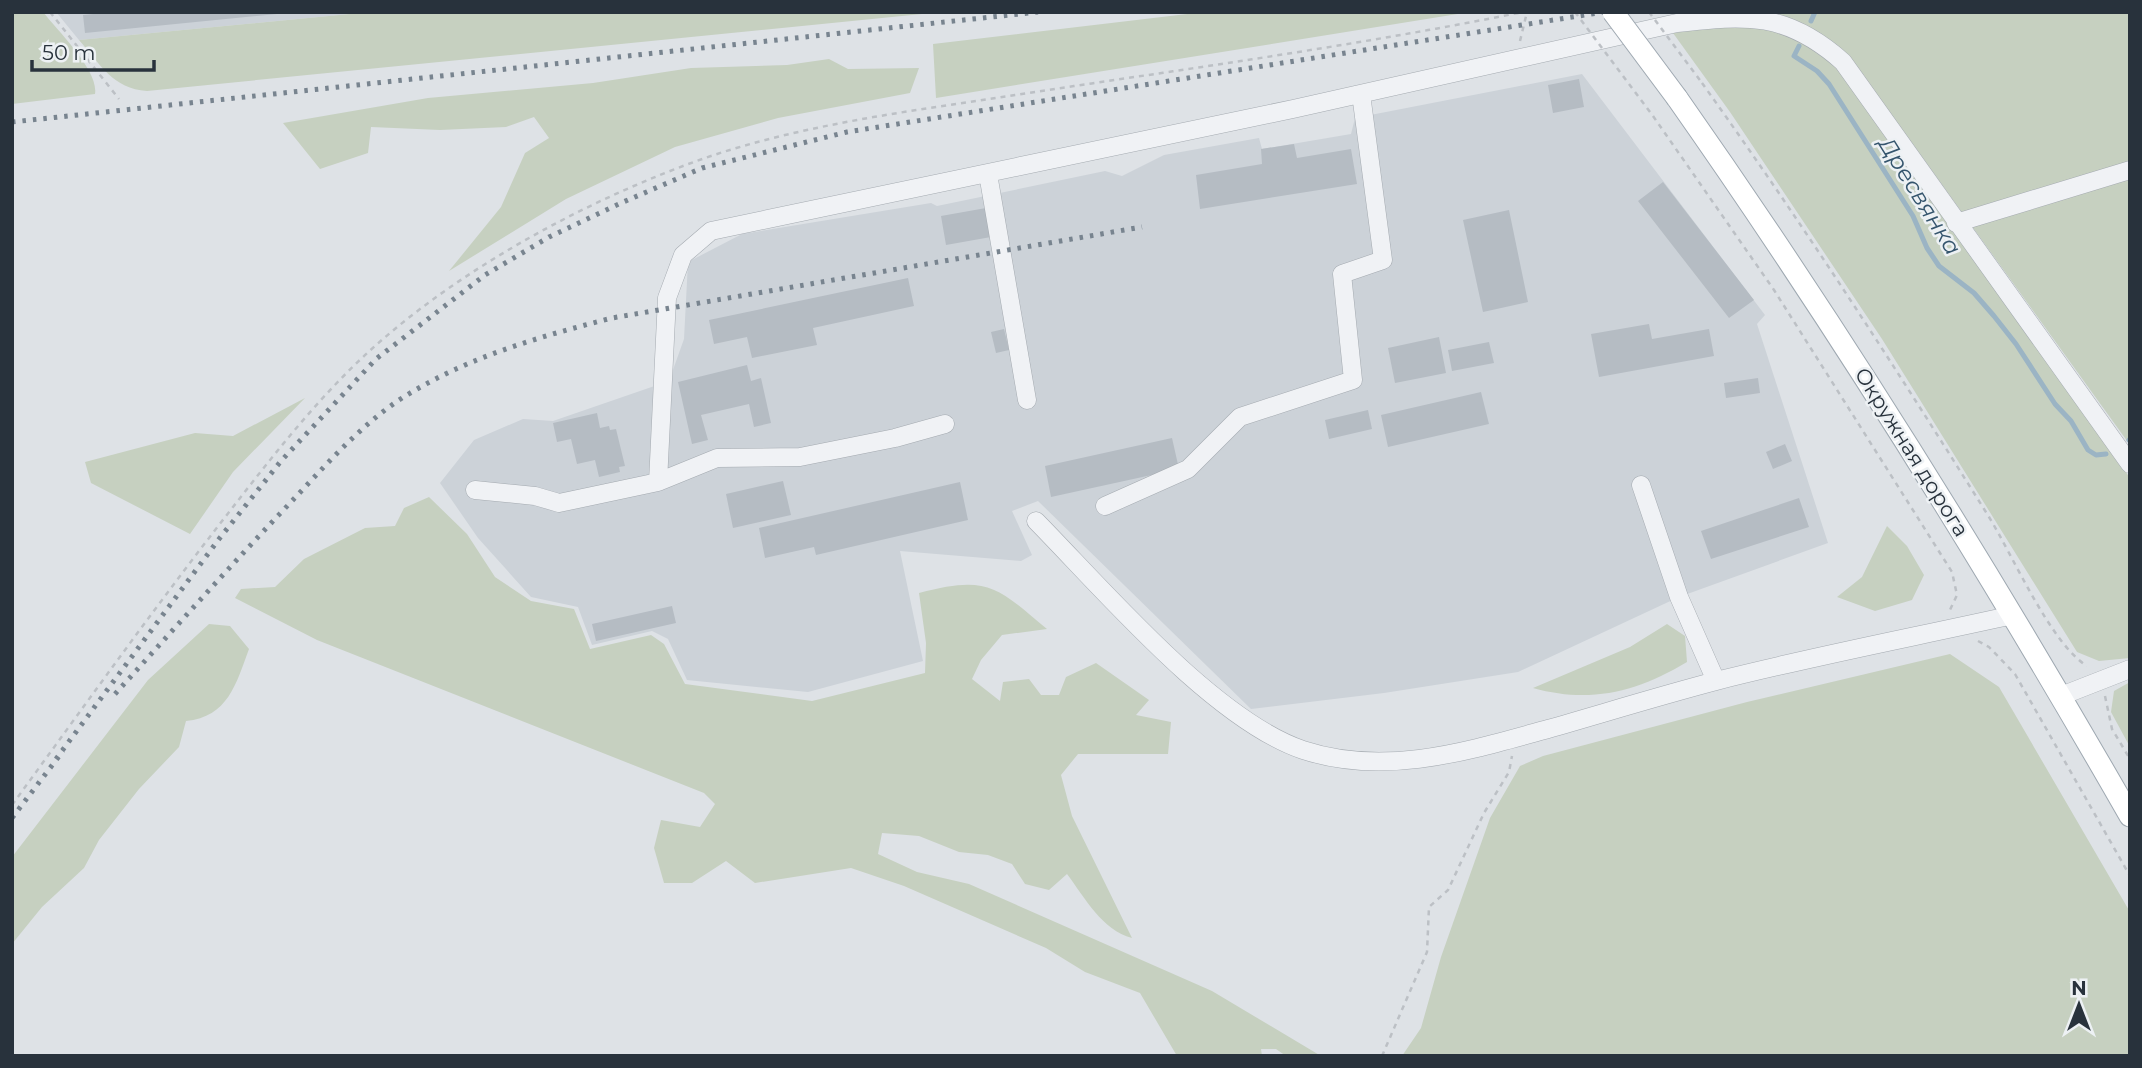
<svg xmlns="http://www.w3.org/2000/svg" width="2142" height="1068" viewBox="0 0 2142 1068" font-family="Montserrat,sans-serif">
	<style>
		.built { fill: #ccd2d8 }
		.green { fill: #c6d0c0 }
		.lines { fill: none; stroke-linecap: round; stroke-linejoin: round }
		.stream { stroke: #9bb4c4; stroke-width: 5 }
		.building { fill: #b5bcc3 }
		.minor-casing { stroke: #a4aab0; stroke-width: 19 }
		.major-casing { stroke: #9ea8b1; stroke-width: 23 }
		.path { stroke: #bcc0c5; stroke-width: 2.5; stroke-dasharray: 5 5; stroke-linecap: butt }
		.minor { stroke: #f0f2f5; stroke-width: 18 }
		.major { stroke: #fff; stroke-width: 21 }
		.rail { stroke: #78848f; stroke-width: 5; stroke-dasharray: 3.5 7; stroke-linecap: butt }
		.major-bridge-casing { stroke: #9ea8b1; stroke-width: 23; stroke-linecap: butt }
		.path-bridge { stroke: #bcc0c5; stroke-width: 2.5; stroke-dasharray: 5 5; stroke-linecap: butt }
		.major-bridge { stroke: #fff; stroke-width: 21 }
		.labels { text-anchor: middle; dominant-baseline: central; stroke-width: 5; stroke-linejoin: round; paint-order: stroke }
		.street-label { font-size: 21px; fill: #28323c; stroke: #edf1f4 }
		.water-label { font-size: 23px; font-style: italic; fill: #35556d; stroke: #edf1f4 }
	</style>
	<rect width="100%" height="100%" fill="#dee2e6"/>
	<path class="built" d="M56,12H370L79,40Z
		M1582,74L1765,315L1757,324L1828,543L1679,597L1518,672L1384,693L1251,709L1038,501L1012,511L1032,555L1021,561L900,551L923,661L808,692L687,680L668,639L652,631L592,645L578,607L531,597L478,538L440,483L474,440L523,419L553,421L669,381L684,339L688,262L742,234L931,203L937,206L1105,171L1122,176L1164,155L1259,138L1262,149L1351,134L1355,118Z"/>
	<path class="green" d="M12,12H43C58,31 99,71 95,94L12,104Z
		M370,12H942L147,91C113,89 100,64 79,40Z
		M1204,12H1470L936,98L933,44Z
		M1736,12H2130V445L1849,56C1808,22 1787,21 1736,12Z
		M1725,25C1783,28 1790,32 1837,66L2130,478V658L2099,661L2077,652L1882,339L1730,112L1673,33Z
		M829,59L848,69L919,68L910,93L778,118L675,147L566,199L449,271L501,207L525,153L549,138L534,117L506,127L440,130L371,127L368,153L320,169L283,123L428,98L593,83L691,68L787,65Z
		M305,398L233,472L190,534L91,483L85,462L195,433L233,436Z
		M429,497L467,534L495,577L531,601L574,609L590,649L651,635L664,644L685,684L812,701L925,673L926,643L919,593C987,575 996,586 1047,629L1002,635L981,660L972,679L1000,701L1003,682L1029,679L1041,695H1059L1066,677L1096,663L1149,700L1136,715L1171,722L1168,754H1078L1061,775L1072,816L1132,938C1102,930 1085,898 1067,874L1049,890L1025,884L1012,864L988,855L959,852L919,836L882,833L878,854L917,872L969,884L1212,991L1321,1056H1286L1276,1049H1261L1262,1056H1177L1140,993L1085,972L1046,948L904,886L851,868L755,883L726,861L692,883H664L654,848L661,820L700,827L715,804L704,793L317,640L235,598L241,589L275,587L304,559L365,528L395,526L404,508Z
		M1887,526L1907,546L1924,575L1912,600L1875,611L1837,597L1862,577Z
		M209,624L230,626L249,649C236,684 228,717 186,721L179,747L139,789L99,840L84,868L42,907L12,944V857L148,680Z
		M1667,624L1685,636L1687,662C1637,692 1590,704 1533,688L1630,647Z
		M1950,654L1999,687L2130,912V1056H1402L1421,1028L1441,957L1490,818L1520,766L1543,756L1747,702Z
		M2130,682V747L2111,712L2114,691Z"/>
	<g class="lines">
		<path class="stream" d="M1811,21L1815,12
			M1799,46L1794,56L1817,71L1829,84L1913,216L1927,248L1939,266L1974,293L1994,316L2016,344L2055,404L2071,421L2088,450L2096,455L2106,454
			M2129,440L2130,439"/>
	</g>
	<path class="building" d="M114,12H277V14L85,33L83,15Z
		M1579,79L1584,107L1553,113L1548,85Z
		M1294,144L1297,158L1351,149L1357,184L1200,209L1196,175L1262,164L1261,149Z
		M1663,182L1754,300L1729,318L1638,201Z
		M986,208L991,237L946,245L941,216Z
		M1509,210L1528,302L1483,312L1463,220Z
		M908,278L914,306L813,328L817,345L752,358L747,337L714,344L709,320Z
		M1649,324L1652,339L1709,329L1714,356L1599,377L1591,334Z
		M1004,329L1009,350L996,353L991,332Z
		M1439,337L1446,373L1395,383L1388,348Z
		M1489,342L1494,363L1452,371L1448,350Z
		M747,365L751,381L761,378L771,423L754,427L749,404L701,415L708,440L692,444L678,382Z
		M1758,378L1760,393L1726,398L1724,383Z
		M1481,392L1489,424L1388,447L1381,415Z
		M1368,410L1372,429L1329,439L1325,420Z
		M597,413L600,428L609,426L610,430L616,429L625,466L619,467L620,472L599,477L595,460L577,464L571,439L557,442L553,423Z
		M1172,438L1179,469L1051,497L1045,466Z
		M1785,444L1792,461L1773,469L1766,452Z
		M783,481L791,515L733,528L726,494Z
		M960,482L968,520L816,555L814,547L765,558L759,528Z
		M1799,498L1809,527L1711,559L1701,531Z
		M672,606L676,623L596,641L592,624Z"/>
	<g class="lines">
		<defs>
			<path id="minor" d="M988,174L1027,400
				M1956,223L2130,170
				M658,482L717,458L800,457L895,438L945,424
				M1641,485L1679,597L1716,681
				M475,490L535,496L559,503L658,482L667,298L683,255L711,231L1293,109L1677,23C1747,15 1787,12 1843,62L2130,464
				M1105,506L1188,469L1240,417L1353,380L1342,274L1383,260L1361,94
				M1036,521C1103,589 1214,720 1303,750C1385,777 1468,751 1548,729C1604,713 1659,696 1716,681C1814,656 1914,637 2013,615
				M2061,696L2130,669"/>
			<path id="major" d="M1677,98C1840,330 1989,570 2130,816"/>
		</defs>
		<use href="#minor" class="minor-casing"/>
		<use href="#major" class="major-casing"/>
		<path class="path" d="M50,12L119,99
			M1520,41L1527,12
			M1702,83C1803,224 1897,370 1989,517C2013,556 2051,644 2087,666
			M1653,116L1774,290L1952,572L1957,595L1949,612
			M1978,641L1989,647L2015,674L2130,876
			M2105,696L2112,729L2130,759
			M12,805C85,705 157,604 233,507C279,448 326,388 383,339C472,262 594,197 705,158C804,124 912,111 1015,95C1185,69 1355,46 1523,12
			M1382,1056L1427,952L1429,907L1448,890L1484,813L1509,772L1512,756"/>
		<use href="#minor" class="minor"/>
		<use href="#major" class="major"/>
		<path class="rail" d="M12,122L1038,12
			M115,694C173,630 231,565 291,502C324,467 359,427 399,400C464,358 538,337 612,318L1142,227
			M56,759L219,539L281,461L376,359L485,275L549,237L621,203L702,168L847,132L1604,12
			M12,818L63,751"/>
		<defs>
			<path id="major-bridge" d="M1613,12L1677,98"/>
		</defs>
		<use href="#major-bridge" class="major-bridge-casing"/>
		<path class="path-bridge" d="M1575,12L1653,116
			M1649,12L1702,83"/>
		<use href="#major-bridge" class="major-bridge"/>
	</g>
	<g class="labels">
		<g class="street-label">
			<text transform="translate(1912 452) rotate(58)">Окружная дорога</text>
		</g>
		<g class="water-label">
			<text transform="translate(1920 196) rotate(58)">Дресвянка</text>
		</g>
	</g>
	<rect width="2142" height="1068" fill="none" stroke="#28323c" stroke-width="28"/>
	<g transform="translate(2079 1005)" stroke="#edf1f4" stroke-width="5" paint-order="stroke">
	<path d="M0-5L12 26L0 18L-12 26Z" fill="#28323c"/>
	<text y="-10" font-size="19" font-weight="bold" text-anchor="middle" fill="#28323c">N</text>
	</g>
	<path d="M32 60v10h122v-10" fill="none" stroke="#28323c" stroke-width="3.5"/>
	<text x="42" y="60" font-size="21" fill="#28323c" stroke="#edf1f4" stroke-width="5" paint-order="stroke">50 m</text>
</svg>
